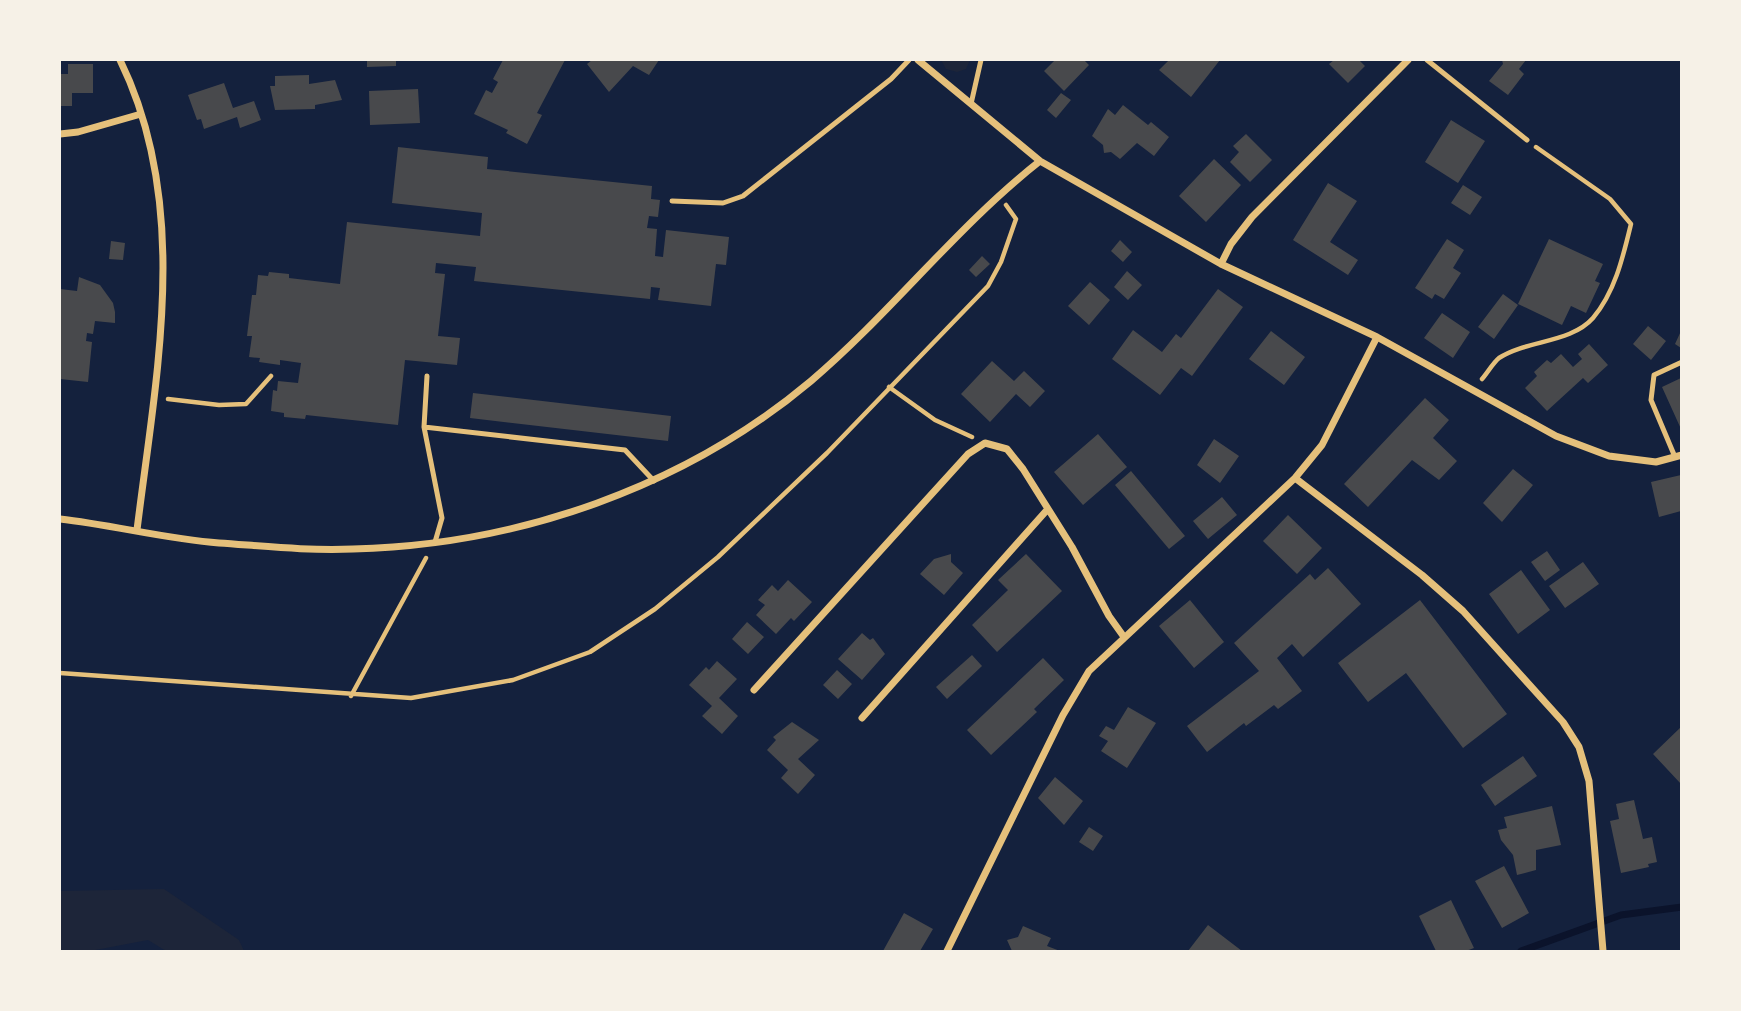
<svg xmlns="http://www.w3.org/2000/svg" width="1741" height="1011" viewBox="0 0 1741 1011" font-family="'Fira Sans Condensed',sans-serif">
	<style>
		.green { fill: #1d2539 }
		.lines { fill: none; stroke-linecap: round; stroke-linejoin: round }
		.stream { stroke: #0b132b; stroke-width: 7 }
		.building { fill: #48494c }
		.path { stroke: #e5c07b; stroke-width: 4.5 }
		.service { stroke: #e5c07b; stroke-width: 5 }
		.minor { stroke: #e5c07b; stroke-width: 7 }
	</style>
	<rect width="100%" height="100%" fill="#14213d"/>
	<path class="green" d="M941,60H970L966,69L957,72L946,69Z
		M164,889L239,940L244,951H166L148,940L90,951H60V891Z"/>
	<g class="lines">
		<path class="stream" d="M1521,951L1621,915L1682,907"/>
	</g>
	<path class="building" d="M367,60H396V66L367,67Z
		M503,60H565L537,113L542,115L527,144L506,133L508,130L474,114L486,90L492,93L498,82L493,79Z
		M592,60H659L649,75L633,66L609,92L587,64Z
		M1055,60H1084L1089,65L1064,91L1044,71Z
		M1169,60H1220L1191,97L1159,70Z
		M1334,60H1359L1365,66L1348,83L1329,64Z
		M1502,60H1526L1519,69L1524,74L1508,95L1489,81L1503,64Z
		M68,64H93V93H72V106H60V74H68Z
		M309,75V84L335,80L342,100L315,105V109L275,110L270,86H275V76Z
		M224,83L233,108L254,101L261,120L240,128L237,117L204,129L201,119L197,120L188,95Z
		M418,89L420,123L370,125L369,91Z
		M1061,93L1071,100L1056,118L1047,110Z
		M1123,105L1148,125L1151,122L1169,137L1154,156L1137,143L1120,159L1111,152L1104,153L1103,145L1092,136L1108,109L1115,115Z
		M1451,120L1485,141L1458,183L1425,162Z
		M1246,134L1272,160L1250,182L1230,162L1239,152L1233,146Z
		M398,147L488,157L487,169L652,186L651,199L660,200L658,217L649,216L647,228L657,229L655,256L663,257L666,230L729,237L726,265L716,264L711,306L658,300L660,288L651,287L650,299L474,281L476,267L436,263L435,273L445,274L438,336L460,338L457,365L405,360L398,425L306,415L305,419L284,417V413L271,411L273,390L277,391L278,381L298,383L301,363L280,360V365L259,362L260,358L249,357L252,336H247L252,295H256L258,275L268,276L269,272L289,274V278L340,284L347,222L480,236L482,213L392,203Z
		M1214,159L1241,185L1206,222L1179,196Z
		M1328,183L1357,201L1330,242L1358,260L1348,275L1293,240Z
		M1463,185L1482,197L1470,215L1451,203Z
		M1447,239L1464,250L1453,268L1461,273L1444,299L1435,294L1432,299L1415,288Z
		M1549,239L1603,264L1595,281L1600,283L1586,313L1571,306L1562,325L1518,304Z
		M1120,240L1132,252L1123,262L1111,251Z
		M111,241L125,243L123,260L109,259Z
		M982,256L990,264L976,277L969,270Z
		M1127,271L1142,285L1128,300L1114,287Z
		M79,277L100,285L113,303L115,312V323L95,321L93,334L87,333L86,341L92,342L88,382L60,379V289L77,291Z
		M1090,282L1110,300L1089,325L1068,306Z
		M1218,289L1243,307L1192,376L1181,368L1160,395L1112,359L1133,330L1162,352L1176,334L1181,338Z
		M1503,294L1518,305L1494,339L1478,327Z
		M1442,313L1470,332L1453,358L1424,338Z
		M1648,326L1666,341L1651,360L1633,344Z
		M1271,331L1305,357L1284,385L1249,359Z
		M1681,331V348L1675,344Z
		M1589,344L1608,365L1588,383L1583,378L1547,411L1525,388L1537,376L1534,372L1547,360L1551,363L1561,354L1573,367L1582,359L1578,354Z
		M992,361L1014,381L1024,371L1045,391L1030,407L1016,394L990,422L961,394Z
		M1681,378V429L1662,387Z
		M473,393L671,416L668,441L470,418Z
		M1425,398L1449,420L1433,438L1457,461L1439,480L1412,460L1368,507L1344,484Z
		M1098,434L1127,467L1083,505L1054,472Z
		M1214,439L1239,456L1220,483L1197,465Z
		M1513,469L1533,485L1502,522L1483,503Z
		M1131,471L1185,536L1169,549L1115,485Z
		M1681,475V511L1659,517L1651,482Z
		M1222,497L1237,515L1208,539L1193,521Z
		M1288,515L1322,548L1297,574L1263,541Z
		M1547,551L1560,570L1545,581L1531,562Z
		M951,554V562L963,573L944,595L920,574L934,559Z
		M1026,554L1062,591L997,652L972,625L1008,590L998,580Z
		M1583,562L1599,584L1565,608L1549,586Z
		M1328,568L1361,604L1303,657L1292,644L1277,658L1302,691L1278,709L1274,705L1246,726L1244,723L1207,752L1187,726L1259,671L1234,643L1310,574L1315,580Z
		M1521,570L1550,610L1518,634L1489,594Z
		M788,580L812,602L794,621L791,618L776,634L756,615L765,605L758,600L772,585L778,591Z
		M1190,600L1224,642L1194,668L1159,626Z
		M1420,600L1507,714L1463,748L1406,673L1368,702L1338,663Z
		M747,622L764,637L748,654L732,639Z
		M862,633L870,640L873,638L885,654L862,680L838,659Z
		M972,655L982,666L947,699L936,687Z
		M1043,658L1064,680L1034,709L1037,712L991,755L967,730Z
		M717,661L737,679L719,698L738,716L722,734L702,716L712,706L689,685L706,667L709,670Z
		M837,670L852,684L838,699L823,685Z
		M1128,707L1156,723L1127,768L1101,751L1108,741L1099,736L1106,726L1114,730Z
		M792,722L819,740L798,759L815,775L798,794L781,778L788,770L767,750L776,740L773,737Z
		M1681,727V784L1653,754Z
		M1523,756L1537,776L1495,806L1481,785Z
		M1055,777L1083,801L1064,825L1038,798Z
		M1634,800L1643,839L1652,837L1657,862L1648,864L1649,867L1621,873L1610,821L1619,819L1616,804Z
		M1552,806L1561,845L1536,850V870L1517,875L1513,855L1501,840L1498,830L1507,828L1504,817Z
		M1089,827L1103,836L1093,851L1079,842Z
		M1504,866L1529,913L1502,928L1475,881Z
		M1451,900L1474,948L1466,951H1436L1419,916Z
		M904,913L933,929L920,951H883Z
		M1208,925L1242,951H1188Z
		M1023,926L1051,938L1047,946L1060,951H1012L1007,940L1018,937Z"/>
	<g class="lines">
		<path class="path" d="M1482,379C1488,372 1493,363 1499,358C1527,340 1571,343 1593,318C1615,292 1623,257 1631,224L1610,199L1536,147
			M889,387L935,420L972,437
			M168,399L219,405L246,404L271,376
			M60,673L411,698L513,680L590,652L655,609L718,557L827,453L988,286L1001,262L1016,219L1006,205
			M351,696L426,558"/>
		<path class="service" d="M1427,60L1527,140
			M971,104L981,60
			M672,201L723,203L743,196L891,79L909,60
			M427,376L424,427L442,518L435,542
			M424,427L625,450L654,481
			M1675,457L1651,400L1654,375L1682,362"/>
		<path class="minor" d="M120,60C192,207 156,375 137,530
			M918,60L1040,161L1221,264L1377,337L1556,436L1609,456L1656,462L1682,455
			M60,134L78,132L141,114
			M1221,264L1231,244L1252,217L1408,60
			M1295,478L1422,575L1463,611L1563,722L1579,747L1589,781L1603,951
			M60,519C113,525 166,539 219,543C263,546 309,551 353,549C518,545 685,487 811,381C892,312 957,226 1040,161
			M754,690L968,454L985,443L1007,449L1023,469L1072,547L1109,616L1124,637
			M862,718L1047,510
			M947,951L1063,715L1089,671L1295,478L1322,445L1377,337"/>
	</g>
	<rect width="1741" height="1011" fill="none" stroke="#f6f1e7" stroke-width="122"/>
</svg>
